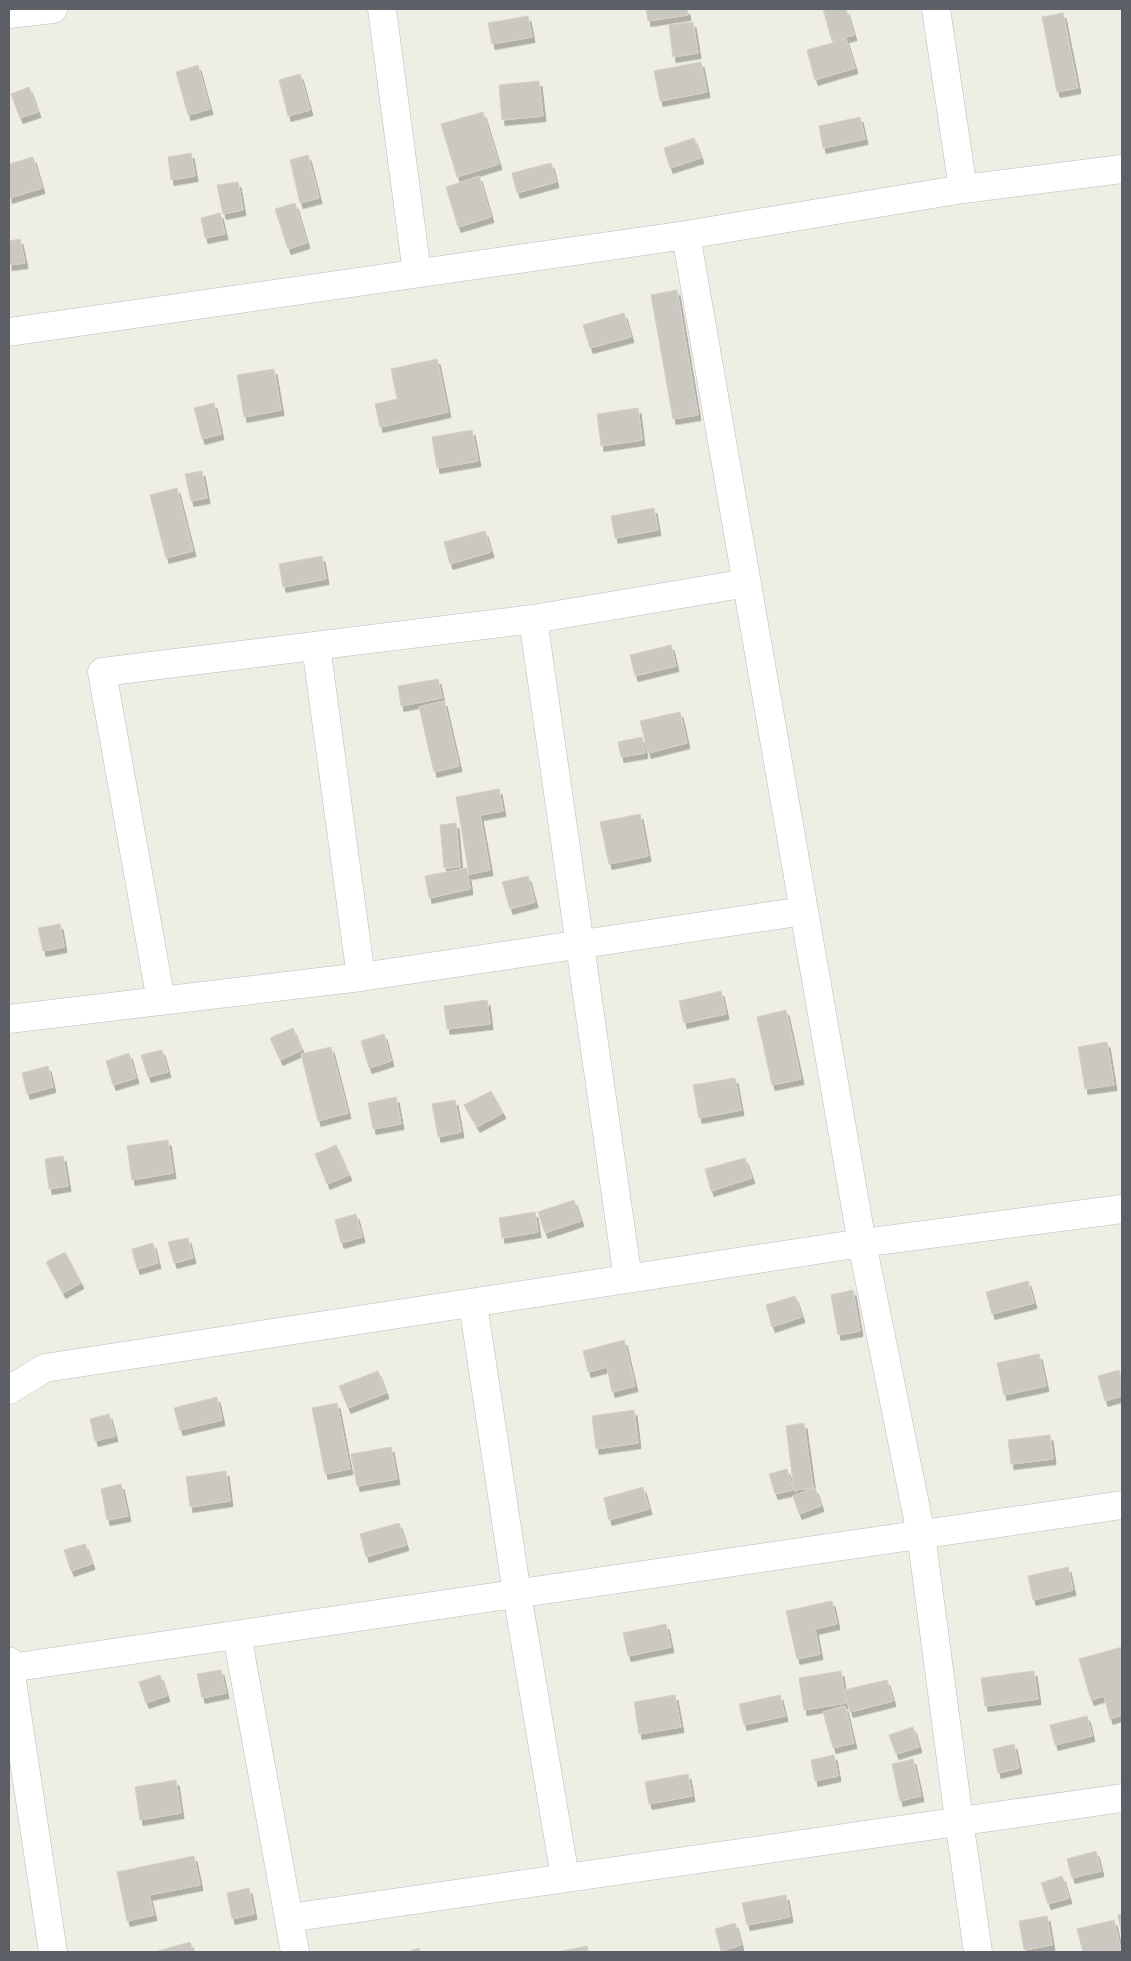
<svg xmlns="http://www.w3.org/2000/svg" width="1131" height="1961" viewBox="0 0 1131 1961" font-family="Jost,sans-serif">
	<style>
		.building { fill: #cac8c1; stroke: #d4d0c2; filter: url(#shadow) }
		.lines { fill: none; stroke-linecap: round; stroke-linejoin: round }
		.street-casing { stroke: #b9bbc0; stroke-width: 29 }
		.street { stroke: #fff; stroke-width: 28 }
	</style>
	<defs>
		<filter id="shadow"><feDropShadow dx="3" dy="5.5" stdDeviation="0" flood-color="#0004"/></filter>
	</defs>
	<rect width="100%" height="100%" fill="#efeee4"/>
	<path class="building" d="M646,9H687L688,15L648,21Z
		M823,9H846L854,35L832,41Z
		M1063,13L1078,88L1057,92L1042,17Z
		M528,16L532,37L492,44L488,23Z
		M693,22L698,53L673,57L669,25Z
		M846,39L855,68L815,80L807,50Z
		M701,62L707,92L660,101L654,71Z
		M198,65L210,109L188,115L176,72Z
		M300,74L310,110L288,116L279,80Z
		M539,81L543,116L502,120L499,85Z
		M29,87L38,112L20,118L11,94Z
		M483,112L499,164L457,177L441,124Z
		M860,117L865,139L823,148L819,126Z
		M694,138L701,158L670,168L664,148Z
		M191,153L195,176L171,180L168,157Z
		M308,155L319,198L300,203L290,160Z
		M33,157L42,188L9,198V164Z
		M551,163L556,182L517,193L512,173Z
		M479,176L491,217L458,227L446,187Z
		M238,182L243,210L223,214L217,185Z
		M295,203L307,243L288,249L275,209Z
		M220,213L225,234L205,238L201,218Z
		M20,239L25,263L9,265V241Z
		M677,290L698,415L673,419L651,295Z
		M624,313L631,337L590,348L583,325Z
		M437,359L448,412L380,427L375,404L397,399L391,369Z
		M274,369L281,410L244,417L237,375Z
		M214,403L221,434L202,439L194,408Z
		M638,408L642,440L601,446L597,414Z
		M472,430L478,461L437,468L432,437Z
		M202,471L207,498L191,501L185,474Z
		M177,488L193,551L166,558L150,495Z
		M654,508L658,530L615,538L611,516Z
		M485,531L491,552L450,564L444,542Z
		M322,556L326,579L283,587L279,564Z
		M671,645L676,666L635,676L630,655Z
		M438,679L442,698L401,706L398,686Z
		M444,701L459,766L434,772L419,707Z
		M680,712L687,743L648,753L640,721Z
		M642,737L645,753L621,757L618,742Z
		M499,789L503,811L480,815L490,870L469,874L456,797Z
		M640,814L648,856L609,864L600,822Z
		M456,823L460,867L444,868L440,825Z
		M467,868L470,889L429,898L425,876Z
		M528,876L535,902L510,909L502,882Z
		M60,924L64,947L43,951L38,928Z
		M721,991L726,1014L684,1023L679,1001Z
		M487,1000L490,1024L447,1029L444,1006Z
		M786,1010L801,1079L772,1085L757,1017Z
		M293,1028L302,1050L280,1060L270,1038Z
		M384,1034L391,1061L369,1068L361,1041Z
		M1107,1042L1114,1085L1085,1089L1078,1047Z
		M331,1047L348,1113L318,1121L301,1054Z
		M162,1050L168,1072L148,1077L141,1055Z
		M129,1053L136,1078L113,1085L106,1061Z
		M48,1066L53,1087L27,1094L22,1073Z
		M735,1078L741,1110L699,1118L693,1085Z
		M491,1091L503,1113L477,1127L464,1105Z
		M396,1097L401,1124L373,1129L368,1103Z
		M455,1100L461,1132L438,1137L432,1104Z
		M168,1140L173,1173L132,1180L127,1146Z
		M336,1145L349,1175L327,1184L315,1154Z
		M63,1156L68,1186L49,1189L45,1159Z
		M745,1158L752,1178L711,1191L705,1169Z
		M574,1200L581,1221L545,1233L538,1212Z
		M535,1212L538,1232L502,1238L499,1218Z
		M356,1214L362,1237L341,1243L335,1220Z
		M188,1238L193,1258L174,1263L168,1242Z
		M153,1243L158,1263L137,1269L132,1249Z
		M65,1252L81,1283L63,1293L46,1262Z
		M1028,1281L1034,1303L992,1314L986,1292Z
		M853,1290L860,1331L838,1335L831,1295Z
		M795,1296L802,1317L772,1327L766,1305Z
		M624,1340L635,1386L612,1392L607,1367L588,1372L583,1351Z
		M1039,1354L1046,1386L1004,1395L997,1363Z
		M1119,1370L1122,1382V1396L1105,1401L1098,1376Z
		M378,1371L386,1393L348,1408L339,1386Z
		M217,1397L222,1420L180,1430L174,1408Z
		M337,1403L350,1469L325,1474L312,1408Z
		M634,1410L638,1443L596,1449L592,1416Z
		M109,1414L115,1436L95,1441L90,1419Z
		M804,1423L813,1488L794,1490L786,1426Z
		M1050,1435L1053,1459L1011,1464L1008,1440Z
		M391,1447L397,1479L357,1486L351,1454Z
		M787,1469L793,1490L775,1494L769,1474Z
		M226,1471L230,1501L190,1507L186,1477Z
		M121,1484L128,1516L107,1520L101,1489Z
		M643,1487L649,1509L609,1520L604,1498Z
		M815,1488L821,1506L799,1514L793,1496Z
		M399,1523L406,1545L366,1557L360,1534Z
		M85,1544L92,1564L71,1571L64,1550Z
		M1068,1567L1073,1590L1033,1600L1028,1576Z
		M832,1601L837,1624L815,1629L820,1654L797,1659L786,1611Z
		M666,1624L671,1647L628,1656L623,1633Z
		M1122,1647V1715L1110,1719L1104,1696L1091,1700L1079,1659Z
		M221,1670L226,1693L202,1698L197,1674Z
		M841,1671L846,1703L804,1710L799,1678Z
		M1034,1671L1038,1699L985,1706L981,1678Z
		M160,1675L167,1696L146,1703L139,1682Z
		M887,1680L893,1701L850,1712L844,1690Z
		M675,1695L681,1727L639,1734L634,1702Z
		M780,1695L785,1716L744,1725L739,1704Z
		M845,1706L854,1743L833,1748L823,1712Z
		M1087,1716L1092,1736L1055,1745L1050,1725Z
		M913,1727L919,1747L896,1754L889,1735Z
		M1014,1744L1019,1768L998,1773L993,1749Z
		M834,1755L838,1776L815,1781L811,1760Z
		M913,1759L921,1796L900,1801L892,1764Z
		M688,1774L692,1796L649,1804L645,1782Z
		M176,1780L181,1813L140,1820L135,1787Z
		M1096,1851L1101,1871L1072,1878L1067,1859Z
		M194,1856L200,1885L149,1895L154,1915L127,1921L117,1872Z
		M1062,1876L1069,1898L1048,1904L1041,1883Z
		M249,1888L254,1914L232,1919L227,1893Z
		M786,1895L790,1917L747,1925L742,1903Z
		M1122,1914V1936L1118,1915Z
		M1047,1916L1052,1945L1024,1950L1019,1921Z
		M1114,1920L1121,1950L1110,1952H1083L1077,1929Z
		M735,1923L741,1945L721,1951L715,1929Z
		M190,1942L193,1952H158V1951Z
		M587,1946L588,1952H557Z
		M419,1948L420,1952H407Z"/>
	<g class="lines">
		<defs>
			<path id="street" d="M382,9L417,273
				M936,9L963,189
				M9,14L53,9
				M686,235L862,1243L921,1534L959,1820L978,1952
				M9,332L686,235L963,189L1122,169
				M533,619L628,1279
				M316,646L361,977
				M161,1001L102,672L533,619L747,583
				M9,1019L361,977L804,911
				M473,1304L517,1594L565,1877
				M9,1390L45,1368L862,1243L1122,1209
				M237,1635L295,1952
				M9,1661L53,1952
				M10,1668L1122,1505
				M289,1918L1122,1798"/>
		</defs>
		<use href="#street" class="street-casing"/>
		<use href="#street" class="street"/>
	</g>
	<rect width="1131" height="1961" fill="none" stroke="#5c5f65" stroke-width="20"/>
</svg>
